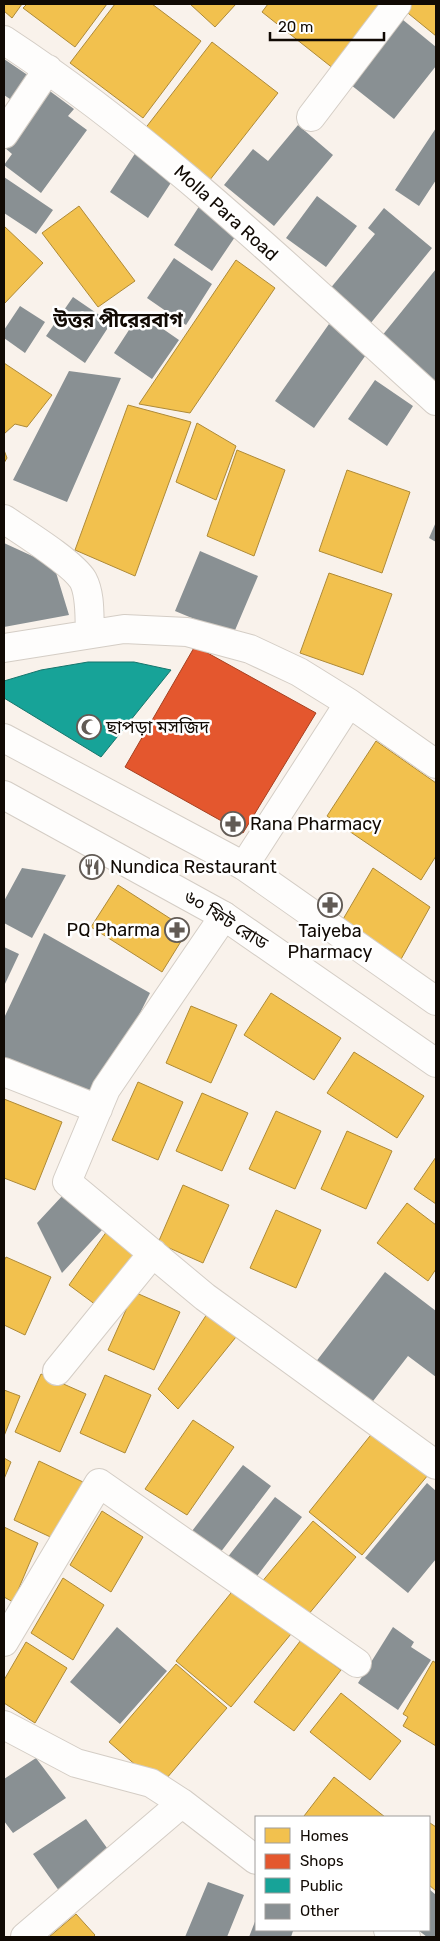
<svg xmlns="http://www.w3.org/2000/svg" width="440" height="1941" viewBox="0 0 440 1941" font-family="Rubik,'Noto Sans Bengali',sans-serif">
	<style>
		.homes { fill: #f2c14e; stroke: #ae8a38 }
		.shops { fill: #e4572e; stroke: #a54021 }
		.public { fill: #17a398; stroke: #15756c }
		.building { fill: #899093 }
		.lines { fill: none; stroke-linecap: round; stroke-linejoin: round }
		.minor-casing { stroke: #d4cdc5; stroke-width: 30 }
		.tertiary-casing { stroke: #d4cdc5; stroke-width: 30 }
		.minor { stroke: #fefdfc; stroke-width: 28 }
		.tertiary { stroke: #fefdfc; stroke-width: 28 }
		.labels { text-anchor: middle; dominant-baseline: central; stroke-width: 5; stroke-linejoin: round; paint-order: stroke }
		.street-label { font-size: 18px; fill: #110a04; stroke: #fff }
		.poi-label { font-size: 18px; fill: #110a04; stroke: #fff; text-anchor: start }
		.quarter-label { font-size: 20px; font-weight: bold; fill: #110a04; stroke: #fff }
	</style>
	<rect width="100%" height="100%" fill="#f9f2eb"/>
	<path class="homes" d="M4,4H22L12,18L4,11Z
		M27,4H107L75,47L23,8Z
		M115,4H152L201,41L143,118L70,63Z
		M190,4H236L215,27Z
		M268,4H385L334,69L262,12Z
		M399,4H436V36L398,5Z
		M212,42L278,93L209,181L144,130Z
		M79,206L135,281L98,307L42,233Z
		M4,226L43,263L4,304Z
		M236,260L275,288L190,413L139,404Z
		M4,363L52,395L27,427L15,424L4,434Z
		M128,405L191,422L135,576L75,550Z
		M197,423L236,446L216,500L176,482Z
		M4,450L7,458L4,463Z
		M237,450L285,470L254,556L207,536Z
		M347,470L410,492L382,573L319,551Z
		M329,573L392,594L363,675L300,653Z
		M376,741L436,783V856L421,880L327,816Z
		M373,868L430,907L400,961L342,921Z
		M118,885L188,930L162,972L91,927Z
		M271,993L341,1038L314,1080L244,1035Z
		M191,1006L237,1025L211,1083L166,1063Z
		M354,1052L424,1096L397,1138L327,1093Z
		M138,1082L183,1102L158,1160L112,1140Z
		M202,1093L248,1113L222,1171L176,1151Z
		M4,1099L62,1122L35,1190L4,1178Z
		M276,1111L321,1131L295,1189L249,1169Z
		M347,1131L392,1151L366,1209L321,1189Z
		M436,1157V1204L414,1189Z
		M183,1185L229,1205L203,1263L158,1243Z
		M407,1203L436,1225V1269L428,1281L377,1243Z
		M276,1210L321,1230L296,1288L250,1268Z
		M107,1231L138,1254L100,1308L69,1285Z
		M6,1257L51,1277L25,1335L4,1325V1261Z
		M134,1292L180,1312L154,1370L108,1350Z
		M207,1314L240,1332L178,1409L158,1389Z
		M41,1374L86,1394L60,1452L15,1432Z
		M105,1375L151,1395L125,1453L80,1433Z
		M4,1390L20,1396L4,1436Z
		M193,1420L234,1447L187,1515L145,1489Z
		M374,1431L428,1475L362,1555L309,1512Z
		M4,1458L11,1462L4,1479Z
		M39,1461L83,1482L59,1541L14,1520Z
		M102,1511L143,1537L111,1592L70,1565Z
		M313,1521L356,1557L303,1621L260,1584Z
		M4,1527L38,1543L13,1602L4,1597Z
		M63,1578L104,1605L73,1660L31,1633Z
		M235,1588L291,1634L231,1707L176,1661Z
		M301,1640L341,1670L294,1731L254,1702Z
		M26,1642L67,1668L35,1723L4,1703V1680Z
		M433,1661L436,1663V1746L403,1726L408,1717L403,1714Z
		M176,1664L227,1708L160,1786L109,1742Z
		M341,1693L401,1741L370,1780L310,1732Z
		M334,1777L385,1817H306L304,1816Z
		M430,1823L436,1827V1891L429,1885V1825Z
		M76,1914L95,1935L93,1937H49Z"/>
	<path class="shops" d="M195,646L316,713L243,833L125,767Z"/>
	<path class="public" d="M88,662H134L171,670L101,757L4,698V681L41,670Z"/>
	<path class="building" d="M397,15L436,47V66L394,119L346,81Z
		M4,59L29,76L13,101L4,95Z
		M43,86L74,109L68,116L87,130L41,193L4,165L12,154L4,147Z
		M298,125L333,155L274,226L224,185L253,149L268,161Z
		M436,128V180L419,206L395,190Z
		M136,152L174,178L148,218L110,192Z
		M4,177L53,210L36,234L4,213Z
		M317,196L357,226L326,267L286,238Z
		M200,205L239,231L212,271L174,245Z
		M384,208L432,248L370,324L329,290L375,234L368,228Z
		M174,258L212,284L186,325L147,298Z
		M436,269V382L381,337Z
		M73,297L111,323L85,363L46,336Z
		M20,306L45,322L25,353L4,338V330Z
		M140,313L179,340L152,379L114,353Z
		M329,324L368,352L314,428L275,401Z
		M69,371L121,378L67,502L13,480Z
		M375,380L413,406L387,446L348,419Z
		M436,522V542L429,538Z
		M4,543L54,566L69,615L4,627Z
		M200,551L258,576L233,635L175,611Z
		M22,868L66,875L32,938L4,923V901Z
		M44,933L150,993L90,1114L4,1073V1018Z
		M4,947L19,954L4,986Z
		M64,1194L102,1230L62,1273L37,1223Z
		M385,1272L436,1311V1377L408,1356L370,1405L315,1363Z
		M243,1465L271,1486L220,1553L192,1531Z
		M427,1483L436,1491V1559L408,1593L365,1558Z
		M275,1497L302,1517L251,1584L223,1563Z
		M117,1627L167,1671L120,1724L70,1682Z
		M393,1627L414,1642L411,1647L431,1660L398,1710L358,1683Z
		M36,1758L66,1798L13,1833L4,1821V1779Z
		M86,1819L115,1859L62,1895L33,1854Z
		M208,1882L244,1895L227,1937H185Z
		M429,1889L436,1895V1937H427L418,1930H429Z
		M256,1919V1930H289L293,1931L291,1937H249Z"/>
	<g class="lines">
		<defs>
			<path id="minor" d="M4,40C161,143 297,276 436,401
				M311,117L397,4
				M4,134L48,69
				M4,519C23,532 72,562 83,580C91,595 89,617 90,633
				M4,648L124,629L187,632L250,649L299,672L349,703
				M244,866L349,703L436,764
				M224,916L106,1089L67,1182L205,1297L436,1465
				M4,1072L98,1109
				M57,1371L153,1253
				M4,1642L99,1483L357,1663
				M4,1725L76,1763L151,1783L182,1803L256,1860
				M388,1930L406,1937
				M25,1937L182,1803"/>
			<path id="tertiary" d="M4,738L244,866L436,1001
				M4,795L224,916L436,1063"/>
		</defs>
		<use href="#minor" class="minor-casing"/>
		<use href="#tertiary" class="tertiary-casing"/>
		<use href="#minor" class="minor"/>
		<use href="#tertiary" class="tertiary"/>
	</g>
	<defs>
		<symbol id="mosque-ring" viewBox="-11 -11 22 22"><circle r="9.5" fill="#fff" stroke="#625b55" stroke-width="1.5"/><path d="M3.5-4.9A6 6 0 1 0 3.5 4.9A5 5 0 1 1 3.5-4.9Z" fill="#625b55"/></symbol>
		<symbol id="pharmacy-ring" viewBox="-11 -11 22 22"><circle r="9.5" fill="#fff" stroke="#625b55" stroke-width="1.5"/><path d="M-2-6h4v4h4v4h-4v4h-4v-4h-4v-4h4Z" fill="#625b55"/></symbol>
		<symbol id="restaurant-ring" viewBox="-11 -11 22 22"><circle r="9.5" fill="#fff" stroke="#625b55" stroke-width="1.5"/><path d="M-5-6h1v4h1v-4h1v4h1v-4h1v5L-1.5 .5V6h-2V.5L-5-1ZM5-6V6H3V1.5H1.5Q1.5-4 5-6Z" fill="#625b55"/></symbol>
	</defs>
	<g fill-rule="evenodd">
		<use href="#mosque-ring" x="75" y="713" width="28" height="28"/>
		<use href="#pharmacy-ring" x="219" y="810" width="28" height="28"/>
		<use href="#restaurant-ring" x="78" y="853" width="28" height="28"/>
		<use href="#pharmacy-ring" x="316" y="891" width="28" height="28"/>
		<use href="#pharmacy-ring" x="163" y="916" width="28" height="28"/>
	</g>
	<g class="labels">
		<g class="street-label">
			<text transform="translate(226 213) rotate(42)">Molla Para Road</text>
			<text transform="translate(226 920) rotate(32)">৬০ ফিট রোড</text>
		</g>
		<g class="poi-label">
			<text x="106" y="727">ছাপড়া মসজিদ</text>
			<text x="250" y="824">Rana Pharmacy</text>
			<text x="110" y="867">Nundica Restaurant</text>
			<text x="160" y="930" text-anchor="end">PQ Pharma</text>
			<text x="330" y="931" text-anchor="middle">Taiyeba<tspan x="330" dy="21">Pharmacy</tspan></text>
		</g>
		<g class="quarter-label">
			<text x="118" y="320">উত্তর পীরেরবাগ</text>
		</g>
	</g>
	<rect width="440" height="1941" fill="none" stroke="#110a04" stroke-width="10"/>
	<rect x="255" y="1816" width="175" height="115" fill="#ffffff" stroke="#a09d9b"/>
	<rect x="265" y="1828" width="25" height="15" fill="#f2c14e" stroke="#a09d9b"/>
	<text x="300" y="1841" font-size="15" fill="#110a04">Homes</text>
	<rect x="265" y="1854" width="25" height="15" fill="#e4572e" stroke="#a09d9b"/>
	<text x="300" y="1866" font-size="15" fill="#110a04">Shops</text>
	<rect x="265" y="1878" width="25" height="15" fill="#17a398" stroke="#a09d9b"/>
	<text x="300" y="1891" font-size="15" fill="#110a04">Public</text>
	<rect x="265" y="1904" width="25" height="15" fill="#899093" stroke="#a09d9b"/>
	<text x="300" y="1916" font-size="15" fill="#110a04">Other</text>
	<path d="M270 32v8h114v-8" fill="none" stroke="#110a04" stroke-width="2.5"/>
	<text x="278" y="32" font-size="15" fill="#110a04" stroke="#ffffff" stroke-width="4" paint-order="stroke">20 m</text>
</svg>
